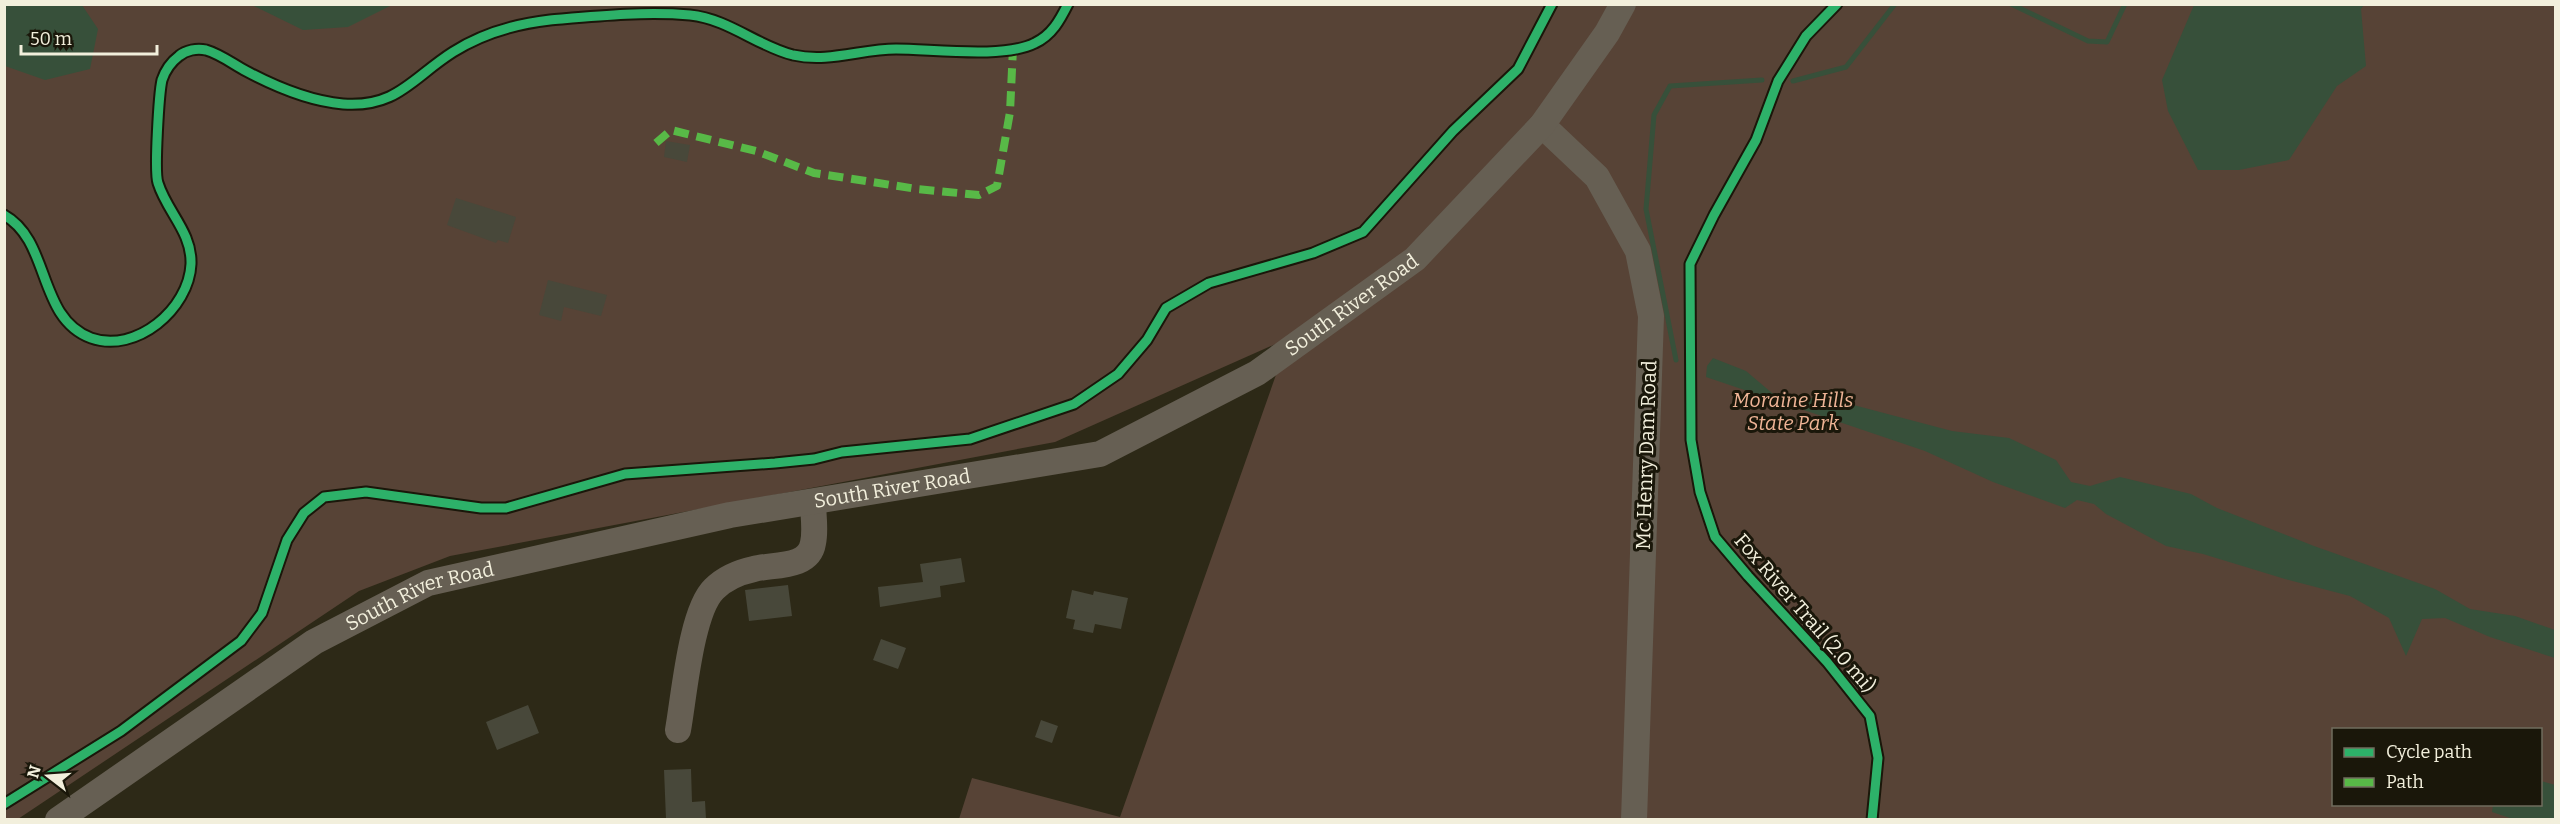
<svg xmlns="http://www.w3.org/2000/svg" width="2560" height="824" viewBox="0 0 2560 824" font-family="Bitter,serif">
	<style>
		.green { fill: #574336; fill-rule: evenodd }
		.water { fill: #37503a }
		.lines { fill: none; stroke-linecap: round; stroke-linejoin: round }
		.stream { stroke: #37503a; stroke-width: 5 }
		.building { fill: #48483a }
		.minor { stroke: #665f53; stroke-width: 26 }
		.quiet { stroke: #58b947; stroke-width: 8; stroke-dasharray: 15 8; stroke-linecap: butt }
		.cycleway-casing { stroke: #1a170a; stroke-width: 13 }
		.cycleway { stroke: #2db169; stroke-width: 9 }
		.labels { text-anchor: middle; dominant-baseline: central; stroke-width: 6; stroke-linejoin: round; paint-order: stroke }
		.street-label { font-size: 20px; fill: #f2efdc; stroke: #1a170a }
		.park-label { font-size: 20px; font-style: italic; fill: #efb496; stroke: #1a170a }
	</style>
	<rect width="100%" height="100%" fill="#2d2917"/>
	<path class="green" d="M5,5H2555V819H959L972,778L1120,817L1289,338L1055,442L450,556L359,591L18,819L5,820ZM2334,730H2540V804H2334Z"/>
	<path class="water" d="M4,5H82L98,29L90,69L45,80L5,66Z
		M252,5L392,4V5L348,27L303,30Z
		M2194,5H2364L2361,9L2366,66L2337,86L2289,160L2239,170H2198L2168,111L2162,80Z
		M1713,358L1746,371L1772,393L1797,399L1827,398L1952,431L2009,438L2056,460L2071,482L2090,486L2120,477L2191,494L2217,508L2314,546L2435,589L2470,609L2515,616L2555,630V658L2490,637L2445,618L2422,619L2406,656L2389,618L2350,596L2285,579L2203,554L2166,546L2106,514L2094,504L2077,500L2065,508L1993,482L1925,451L1706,377L1707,366Z
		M2541,781L2555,785V819H2513L2492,812L2493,805L2540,804Z"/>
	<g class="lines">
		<path class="stream" d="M2011,4L2088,41L2107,42L2125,4
			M1793,81L1846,67L1895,4
			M1676,360L1646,209L1654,115L1670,86L1762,80"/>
	</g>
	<path class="building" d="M666,141L690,145L687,162L664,157Z
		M456,198L516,217L508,243L498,240L496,243L447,225Z
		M548,280L607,295L601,316L564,307L561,321L539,315Z
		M961,558L965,582L940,586L941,597L880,607L878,587L923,582L920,564Z
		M788,585L792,616L749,621L745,590Z
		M1072,590L1093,595L1094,591L1128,598L1121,629L1095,624L1093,633L1073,629L1075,620L1066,618Z
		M881,639L906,648L898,669L873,660Z
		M528,705L539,733L497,750L486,722Z
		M1041,720L1058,726L1052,743L1035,737Z
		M691,769L692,802L705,801L706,819H666L664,770Z"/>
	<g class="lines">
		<g class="minor">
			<path d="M1542,125L1597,177L1638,251L1651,316L1634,820"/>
			<path d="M678,730C684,697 691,611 714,589C725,578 740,572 754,569C772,564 809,569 813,543C816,530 813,515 813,502"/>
			<path id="s1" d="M58,820L314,642L428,583L730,515L1100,454L1257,373L1415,259L1542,125L1607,33L1623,4"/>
		</g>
		<path class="quiet" d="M656,143L671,130L756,151L814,173L917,189L979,195L997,186L1010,112L1013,48"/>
		<defs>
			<path id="cycleway" d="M1837,4L1806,36L1778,81L1756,140L1714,215L1690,264L1691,440L1700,492L1715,537L1748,576L1827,662L1870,716L1878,758L1872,820
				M4,215C51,241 37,318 91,338C136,354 189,309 191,264C192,232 167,212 158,183C154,172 159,93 162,80C165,71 171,62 179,56C186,50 197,48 206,50C220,54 233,64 246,71C276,87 309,101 343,104C397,108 412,78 453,52C483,33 515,24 550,20C596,16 644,11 690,15C729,19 757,46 793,55C829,63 861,49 896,49C932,49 1004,59 1035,43C1052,35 1060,20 1068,4
				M4,804L121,731L241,641L262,613L287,540L304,513L324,497L366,492L481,508H506L625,474L775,463L814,459L842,452L970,439L1074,404L1118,374L1147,340L1166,308L1209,283L1313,253L1363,232L1453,131L1518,69L1552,4"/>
		</defs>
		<use href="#cycleway" class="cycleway-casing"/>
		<use href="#cycleway" class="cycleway"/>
	</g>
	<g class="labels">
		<g class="street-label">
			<text stroke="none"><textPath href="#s1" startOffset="1418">South River Road</textPath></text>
			<text transform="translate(1646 455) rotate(-88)">Mc Henry Dam Road</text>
			<text stroke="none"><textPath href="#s1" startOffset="914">South River Road</textPath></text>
			<text stroke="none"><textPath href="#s1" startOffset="428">South River Road</textPath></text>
			<text transform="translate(1805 613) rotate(49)">Fox River Trail (2.0 mi)</text>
		</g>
		<g class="park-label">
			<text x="1793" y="400">Moraine Hills<tspan x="1793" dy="23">State Park</tspan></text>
		</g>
	</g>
	<rect width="2560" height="824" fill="none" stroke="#f2efdc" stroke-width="12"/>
	<rect x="2332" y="728" width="210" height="78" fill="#1a170a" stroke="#706d5e" stroke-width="1.5"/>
	<rect x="2344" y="748" width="30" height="9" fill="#2db169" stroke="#706d5e" stroke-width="1.5"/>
	<text x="2386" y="758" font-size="18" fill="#f2efdc">Cycle path</text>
	<rect x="2344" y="778" width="30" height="9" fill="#58b947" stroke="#706d5e" stroke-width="1.5"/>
	<text x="2386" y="788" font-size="18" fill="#f2efdc">Path</text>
	<g transform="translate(48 776) rotate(287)" stroke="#1a170a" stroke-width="4.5" paint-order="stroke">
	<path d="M0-4.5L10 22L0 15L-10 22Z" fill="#f2efdc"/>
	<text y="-9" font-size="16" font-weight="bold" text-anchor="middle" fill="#f2efdc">N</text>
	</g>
	<path d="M21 45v9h136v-9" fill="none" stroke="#f2efdc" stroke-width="3"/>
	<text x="30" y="45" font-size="18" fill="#f2efdc" stroke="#1a170a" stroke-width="4.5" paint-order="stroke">50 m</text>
</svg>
